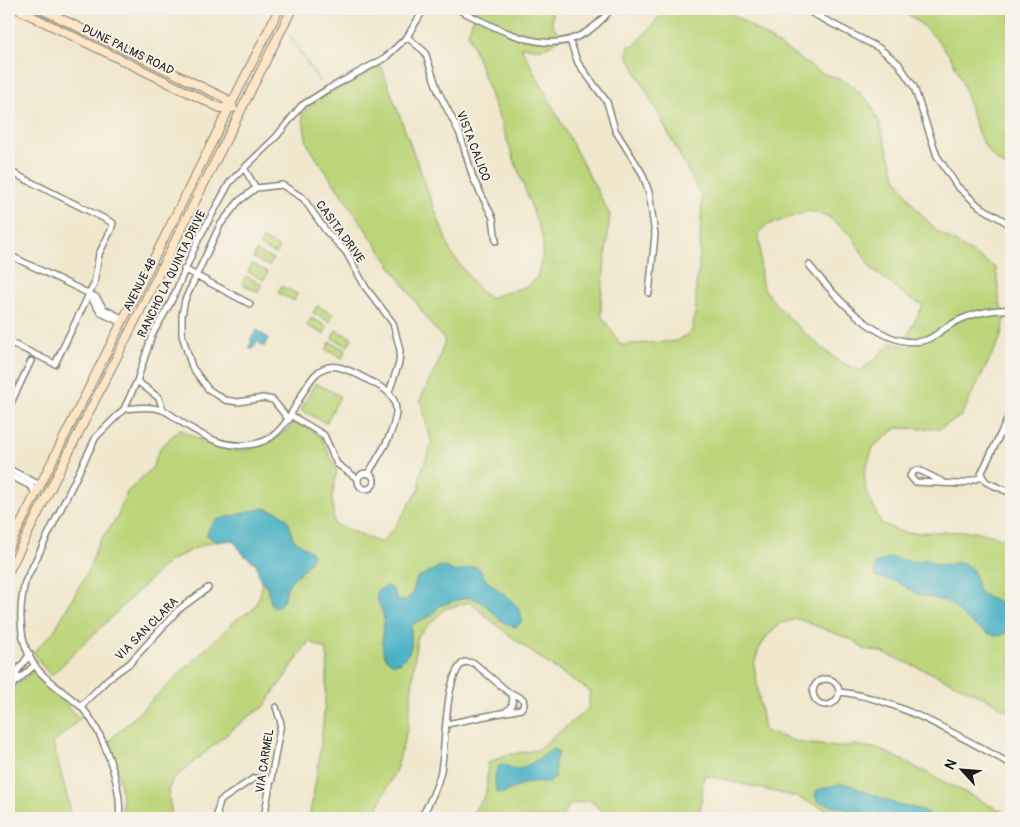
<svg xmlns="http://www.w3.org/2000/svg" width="1020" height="827" viewBox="0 0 1020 827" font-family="Pangolin,sans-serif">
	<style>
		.green { fill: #bcd57a; stroke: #6c784b; fill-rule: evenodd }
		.water { fill: #46b1c4; stroke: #316670 }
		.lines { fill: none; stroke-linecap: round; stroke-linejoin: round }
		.stream { stroke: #46b1c4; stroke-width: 1 }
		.minor-casing { stroke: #868274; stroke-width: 8 }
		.tertiary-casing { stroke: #868274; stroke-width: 9 }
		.secondary-casing { stroke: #868274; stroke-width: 10 }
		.minor { stroke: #fff; stroke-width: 5 }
		.tertiary { stroke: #fff; stroke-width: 6 }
		.secondary { stroke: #fde5c5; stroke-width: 8 }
		.labels { text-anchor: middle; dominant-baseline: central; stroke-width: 4; stroke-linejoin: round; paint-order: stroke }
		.street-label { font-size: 12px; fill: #1c1c1c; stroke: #f7f3e8 }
	</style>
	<rect width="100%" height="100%" fill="#f7f3e8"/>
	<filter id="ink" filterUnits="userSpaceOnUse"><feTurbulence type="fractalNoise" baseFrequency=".02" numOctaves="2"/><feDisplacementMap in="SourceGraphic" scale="10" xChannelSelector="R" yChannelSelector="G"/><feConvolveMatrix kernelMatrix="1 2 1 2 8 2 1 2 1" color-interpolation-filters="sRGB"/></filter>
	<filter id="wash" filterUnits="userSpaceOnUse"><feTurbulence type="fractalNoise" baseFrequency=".0096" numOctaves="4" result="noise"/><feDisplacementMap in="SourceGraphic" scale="20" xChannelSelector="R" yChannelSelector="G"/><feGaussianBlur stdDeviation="1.12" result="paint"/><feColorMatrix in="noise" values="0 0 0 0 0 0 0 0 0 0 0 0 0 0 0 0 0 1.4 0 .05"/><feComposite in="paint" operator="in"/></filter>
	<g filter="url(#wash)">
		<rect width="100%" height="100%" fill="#f0e7cd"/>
		<path class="green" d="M477,9H552V24L561,37C544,52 541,48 521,47L610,215L601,298V315L621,345L677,341L692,331L696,307V284L699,267L702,198L627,54L629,46L635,45L666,9H725L821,73L848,82L870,103L879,122L896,177L913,205L937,231L996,268L1000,305L1006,315L1000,339L961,416L939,429L897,428L873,447L864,475L866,491L881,523L904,533L975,531L998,537L1011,543V713L992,701L929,672L881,652L864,649L855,641L798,619L782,623L768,635L759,649L754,664L764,731L801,743L837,747L854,745L880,749L1011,816V818H869L826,809L796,797L704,775L699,818H609L590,800L570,805L561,818H469L486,794L488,763L506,755L537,750L588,709L590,691C548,665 507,636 470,602L445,609L417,637L408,726L397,767L373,818H309C320,765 325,712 328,657L325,649L309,641L264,707L249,716L173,779L168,790L172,818H122C124,792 118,767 107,743L237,619L254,609L262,589L259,566L244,555L233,540C212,537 186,553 168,562L51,676L40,663L34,652L54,631L87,573L99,542L117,518L127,492L152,468L160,448L180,429C229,457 250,460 294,424L306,427L321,437L337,471L332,497L334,524L381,543L395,527L420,488V475L432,443L420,400L438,363L445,340L433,327L317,159L307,143L302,114L321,98L381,66L451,253L480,291L489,298L527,286L537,278L543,253L542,236L468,33ZM809,211L827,216L852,236L871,268L909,298L923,305L907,336H911L910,347L892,343L861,371C855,368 849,366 843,363C826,354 766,301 762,283C758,266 763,250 758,234L765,226Z
			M900,9H1011V170C966,147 975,92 949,55C936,36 919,21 900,9Z
			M263,239L279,247L276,254L259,246Z
			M256,251L273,259L269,266L253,258Z
			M252,264L268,272L264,280L248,272Z
			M246,276L262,284L258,292L242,284Z
			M281,286L297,294L294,301L278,293Z
			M317,306L333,314L330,322L313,313Z
			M311,318L327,326L324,334L307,326Z
			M336,330L352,338L348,346L332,338Z
			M330,342L346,350L342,358L326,350Z
			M315,383L340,396L326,423L301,410Z
			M34,672L80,719L53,743L69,804V818H9V693L28,674Z"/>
		<path class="water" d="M257,330L268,338L264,347L257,341L253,349L249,347L252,341L250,340Z
			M263,508L278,512L285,517L289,523L293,539L313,553C313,562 298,574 291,581C284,590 286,604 275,608L271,604L267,587L260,579L256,563L244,555L233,540L216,542L207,535L210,526L216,520Z
			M891,557L913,562L927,559L938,565L962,562L973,570L979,591C988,600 1002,601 1010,610L1011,636L1007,632L1000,636L989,634L972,624L948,602L917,594L896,581L876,577L874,570L876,563Z
			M441,566L456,572L472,567H478C482,571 483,577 487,581C499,591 523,604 522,622L516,627C496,625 489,600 470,598C465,597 445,604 439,606L431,616L412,624C408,644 418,646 400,663H392C375,653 386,630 383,614C381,606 375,600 377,591L387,586L393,590L397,600L405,601L412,595L417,578Z
			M553,749L559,752L555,761V778L549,783H526L504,793L496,792C495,782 493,770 501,764C507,765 512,769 517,769C524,769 547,754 553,749Z
			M839,784H847L898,805L923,810L935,818H877L817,801L815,795L817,790Z"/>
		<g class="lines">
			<path class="stream" d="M289,35L319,81"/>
		</g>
	</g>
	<g filter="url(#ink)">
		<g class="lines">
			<defs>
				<path id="minor" d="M457,9C511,35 565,69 611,9
					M804,9L879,48L898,63L914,87L937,156L957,186L979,206L1011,225
					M407,37L425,52L438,91L460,134L473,178L493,218L496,241
					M570,41L578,63L607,102L615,130L642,173L649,192L655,235L649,293
					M244,168L256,188
					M9,171L113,223L111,230L99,254L94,284L55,364L9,342
					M9,255L96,297L104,309L124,319
					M809,265C833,294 882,353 926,340C935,337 944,328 952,324C968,314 993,309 1011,310
					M184,269L250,304
					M89,295L101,313L122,323
					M137,381L159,398L163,410
					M9,407L31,361
					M124,409C137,408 150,406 162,410C169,412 175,418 181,422C206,438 228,451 258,443C300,433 300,360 338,367C352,370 366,379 379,386C390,392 396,399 396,412C394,435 379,455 368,474
					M1011,412L981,474L986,482L1011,493
					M292,416L324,435L337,464L358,479
					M289,420L273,400L263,398L238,402L225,400L208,389L192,367L182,335V315L185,300L220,225L239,201L256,188L282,185L303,198L326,231L346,252L366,288L393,323L400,350L399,363L389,392
					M9,469L40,485
					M358 481a8 8 0 1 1 16 0a8 8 0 1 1-16 0Z
					M9,475L32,487L35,495
					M943,482L919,470L914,471L910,476L915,482L960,484L982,477
					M813 692a13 13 0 1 1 26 0a13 13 0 1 1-26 0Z
					M9,682L30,654
					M9,688L35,665
					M839,692C895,697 962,738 1011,764
					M81,706L108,679L130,663L178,610L208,588
					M507,712L521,709L524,704L523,699L511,693
					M717,817L723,818
					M119,818C123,788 102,726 79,705C67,694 52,685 41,673C18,649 18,612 25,582L96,437L124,409L137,381L152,335L171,302L199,238L230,182L277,136L301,106L328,89L385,58L407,37L424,9
					M218,818L217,812L220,801L254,778L272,780
					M264,818L281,723L276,707
					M421,818C429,804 436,790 440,775C447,748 443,677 464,662L474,663L513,696L512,705L506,712L447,724"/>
				<path id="tertiary" d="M9,670L20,678
					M9,682L13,685"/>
				<path id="secondary" d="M17,9L220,108H233
					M41,9L225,98L230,107
					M9,547L279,9
					M9,571L292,9"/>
			</defs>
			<use href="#minor" class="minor-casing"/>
			<use href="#tertiary" class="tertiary-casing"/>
			<use href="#secondary" class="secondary-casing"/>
			<use href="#minor" class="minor"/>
			<use href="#tertiary" class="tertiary"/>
			<use href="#secondary" class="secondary"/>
		</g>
	</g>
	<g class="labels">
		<g class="street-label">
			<text transform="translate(128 50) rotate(26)">DUNE PALMS ROAD</text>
			<text transform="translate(473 146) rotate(69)">VISTA CALICO</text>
			<text transform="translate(340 232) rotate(54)">CASITA DRIVE</text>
			<text transform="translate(172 274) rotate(-64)">RANCHO LA QUINTA DRIVE</text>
			<text transform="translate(140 285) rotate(-63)">AVENUE 48</text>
			<text transform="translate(147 629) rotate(-45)">VIA SAN CLARA</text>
			<text transform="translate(265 761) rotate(-81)">VIA CARMEL</text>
		</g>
	</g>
	<rect width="1020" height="827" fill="none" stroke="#f7f3e8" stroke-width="30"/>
	<g transform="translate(962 770) rotate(296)" stroke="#f7f3e8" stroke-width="4" paint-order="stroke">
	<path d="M0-4L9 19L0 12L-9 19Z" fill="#1c1c1c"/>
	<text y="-8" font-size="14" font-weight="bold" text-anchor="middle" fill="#1c1c1c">N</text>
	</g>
</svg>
